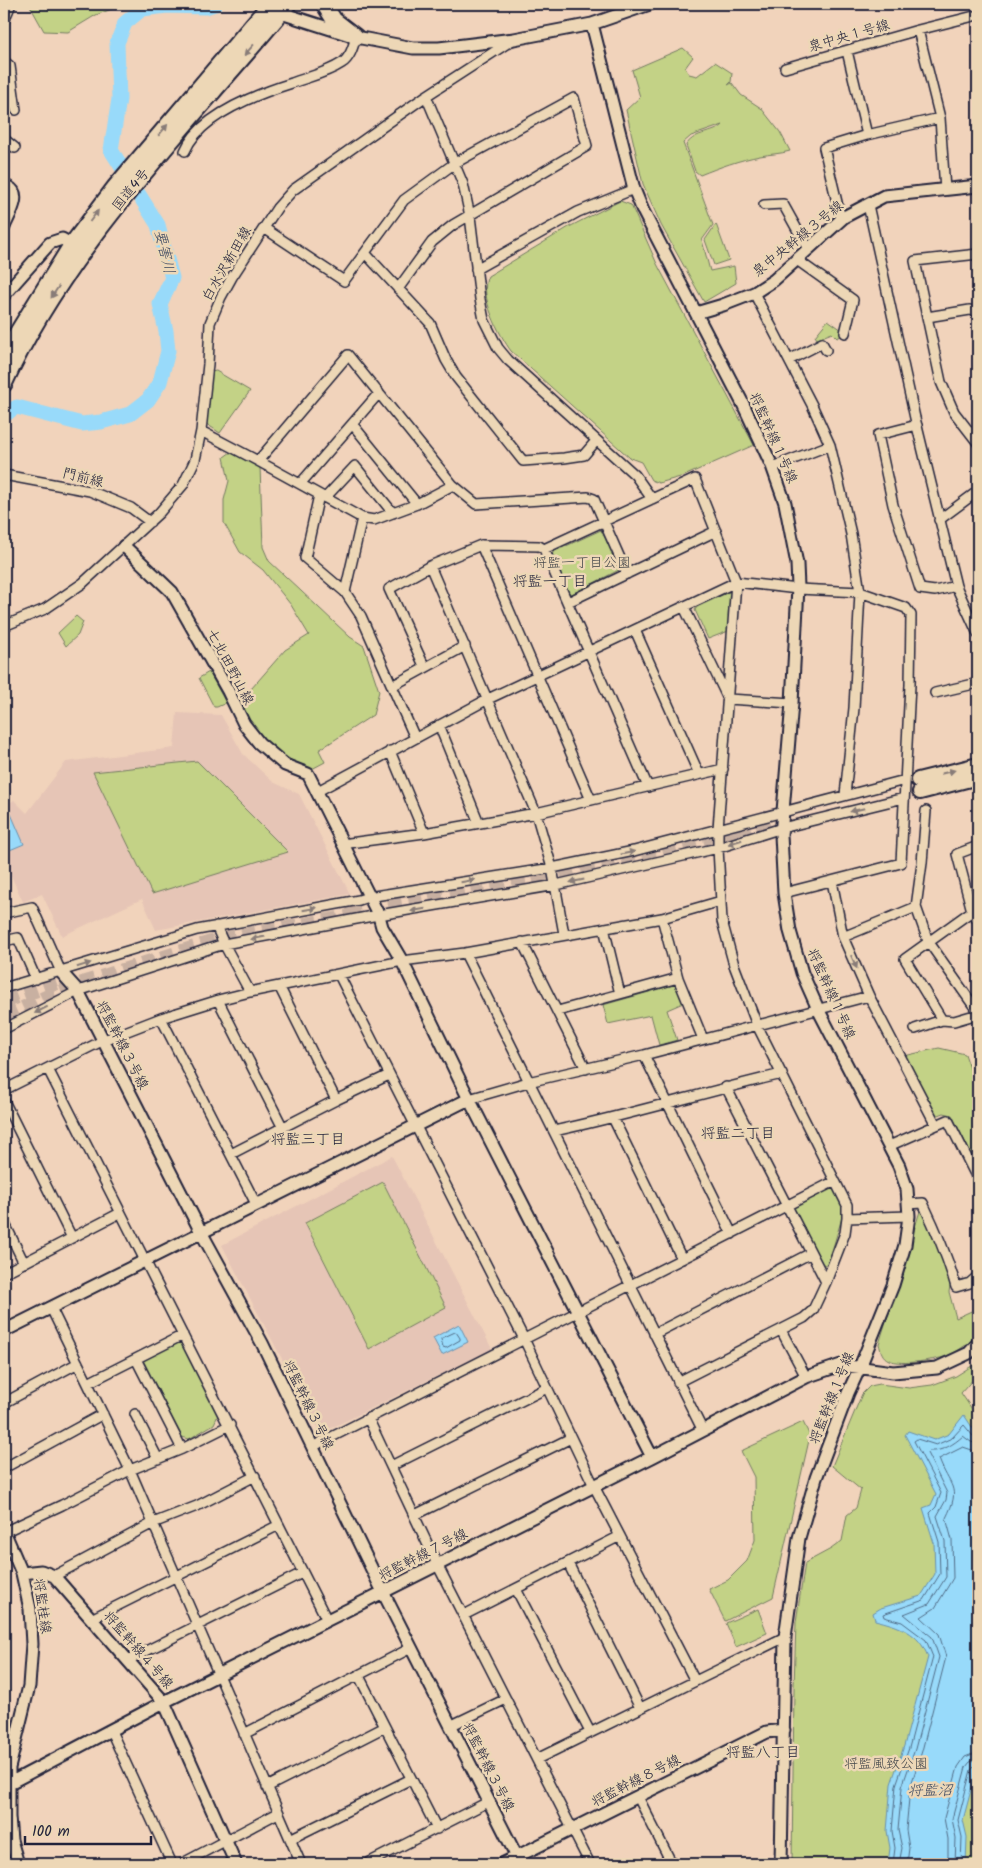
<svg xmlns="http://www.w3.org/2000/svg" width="982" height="1868" viewBox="0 0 982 1868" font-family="Kalam,'Klee One',sans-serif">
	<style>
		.built { fill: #e6c5b6 }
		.green { fill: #c3d286; stroke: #727a60 }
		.water { fill: #98dafa; stroke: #6990ae }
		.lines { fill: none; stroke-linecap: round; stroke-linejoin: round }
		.shore { stroke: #516c87; stroke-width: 1 }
		.river { stroke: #98dafa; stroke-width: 15 }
		.primary-tunnel { stroke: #c8b0a1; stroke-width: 14; stroke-dasharray: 14 7; stroke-linecap: butt }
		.minor-casing { stroke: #22223b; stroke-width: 12 }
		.tertiary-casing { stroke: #22223b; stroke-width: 15 }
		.primary-casing { stroke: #22223b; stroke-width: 18 }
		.trunk-casing { stroke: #22223b; stroke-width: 19 }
		.minor { stroke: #edd7b6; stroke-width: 9 }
		.tertiary { stroke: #edd7b6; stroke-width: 11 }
		.primary { stroke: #edd7b6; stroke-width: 14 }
		.trunk { stroke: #edd7b6; stroke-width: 15 }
		.oneway { fill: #887c78 }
		.labels { text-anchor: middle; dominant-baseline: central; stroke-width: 5; stroke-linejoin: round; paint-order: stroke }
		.street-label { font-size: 14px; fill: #22223b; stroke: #edd7b6 }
		.park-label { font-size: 14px; fill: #42454a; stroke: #edd7b6 }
		.water-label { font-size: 15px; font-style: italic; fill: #3a4761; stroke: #edd7b6 }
		.neighbourhood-label { font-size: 15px; fill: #22223b; stroke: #edd7b6 }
	</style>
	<rect width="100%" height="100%" fill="#f1d3bb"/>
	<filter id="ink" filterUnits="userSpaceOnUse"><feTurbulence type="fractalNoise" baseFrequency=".02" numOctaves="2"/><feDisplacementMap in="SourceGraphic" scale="10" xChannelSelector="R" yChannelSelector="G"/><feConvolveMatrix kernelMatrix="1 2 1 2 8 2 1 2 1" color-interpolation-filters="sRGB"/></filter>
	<g filter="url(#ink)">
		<path class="built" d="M177,713L221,715L243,754L273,782L299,794L350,894L156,930L142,899L62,936L42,894L23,902L4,860V807L14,800L27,813L66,762L174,748Z
			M392,1156L492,1349L321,1433L222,1245Z"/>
		<path class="green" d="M29,4H121L117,7L96,15L68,32L44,31Z
			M683,48L693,57L685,68L689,74L697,76L715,62L732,73L731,82L728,85L732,83L741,95L761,108L780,132L790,151C780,154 770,154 760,156C739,160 720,167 700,175L695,171L686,145C697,130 712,135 723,125L691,136L683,143L713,225L702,240L710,271L734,266L736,283L704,302L661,225L643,184L626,110L640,97L632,70Z
			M620,201L631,205L657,264L754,445L684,476L659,483L651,480L641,462L630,458L511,351C500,336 478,295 488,276L569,227Z
			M716,224L729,260L714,265L705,240Z
			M828,320L842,330L841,336L837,338L832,333L817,339L815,336Z
			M216,371L250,391L220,433L205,423L211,372Z
			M231,452L260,467L263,547L269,561L350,637L364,646L379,691L373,715L319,750L325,762L310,770C274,752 258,739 238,704L285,650L309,635L291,605L263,570L240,552L224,523V500L229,481L224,457Z
			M601,530L620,568L619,570L572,594L569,593L552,556L553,552Z
			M731,591L732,594L731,630L708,639L695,610L697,607Z
			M76,616L83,622L78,635L66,646L58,633Z
			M209,672L226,703L217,707H214L199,678Z
			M197,761L288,852L152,894L93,772Z
			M674,985L677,987L683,1003L667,1010L677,1040L659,1045L651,1015L608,1024L603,1005Z
			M939,1048L965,1054L978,1092V1168L952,1115L944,1113L936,1116L904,1056Z
			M383,1182L446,1307L369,1349L305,1223Z
			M830,1187H835L844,1203V1211L828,1264L825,1265L821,1263L792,1206Z
			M920,1211L927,1221L948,1272L950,1286L949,1292L956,1318L978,1308V1335C970,1342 960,1350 950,1355C937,1360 901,1366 889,1360C882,1357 881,1351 879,1344Z
			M177,1339L181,1341L218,1415L214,1424L189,1439L182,1437L143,1360L145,1357Z
			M978,1362L975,1377L961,1393L978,1418V1864H792L794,1687L796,1622L805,1563L831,1549L842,1541L847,1515L856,1508L861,1490L832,1466L862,1394L870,1386L880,1384L909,1388L932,1385L956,1376Z
			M803,1422L810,1436L773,1597L725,1621L709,1589L728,1580L747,1561L755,1540L754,1477L741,1451Z
			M758,1609L767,1633L736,1647L726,1623Z"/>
		<path class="water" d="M11,814L24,844L5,852L4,849V817Z
			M459,1324L468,1342L442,1355L433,1338Z
			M964,1415L978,1436V1764L963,1820L967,1837L966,1864H888L890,1848L887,1831L891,1784L904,1746L928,1657C919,1632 899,1626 875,1620L873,1613L881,1608L921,1596L935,1574L934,1543L923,1508L931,1505L936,1494L905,1435L908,1431L934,1440L949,1434Z"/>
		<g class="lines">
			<path class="shore" d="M456,1332L460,1338V1340L446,1348L443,1347L441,1339Z
				M893,1864L895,1848L892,1831L896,1785L909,1748L933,1657L926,1640L902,1622L884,1617L883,1614L924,1600L940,1574L939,1542L930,1513L936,1507L941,1493L914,1441L917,1439L936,1445L952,1438L964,1425L973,1436L978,1438
				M899,1864L902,1848L898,1830L902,1787L915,1749L939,1657L932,1637L904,1614L929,1604L946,1577L945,1541L937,1516L946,1500L947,1493L927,1453L929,1451C942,1452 954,1444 963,1436L971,1442L978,1444
				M907,1864L909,1848L906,1830L910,1788L922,1751L946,1657L939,1634L921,1617L935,1608L953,1578L952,1540L946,1518C962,1486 949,1487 939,1459L963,1447L978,1452
				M948,1864V1839L944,1818L958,1767L965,1757L978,1752
				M955,1864L956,1838L952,1819L966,1767L970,1762L978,1760
				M961,1864L962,1837L958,1820L971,1770L974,1767L978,1766"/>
			<path class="river" d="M4,416L11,410L17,407L82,424L101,422L130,414L148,400L160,382L168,351L166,331L160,304L172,278L158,225L111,150L119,99L117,43L125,23L142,9L167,6L206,7L215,4"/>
			<path class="primary-tunnel" d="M735,829L794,813
				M541,884L752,834
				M346,909L549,875
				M4,1002L57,983
				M4,1017L50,995L85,982L220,939L357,915"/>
			<defs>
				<path id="minor" d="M4,21L11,4
					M918,30L940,118
					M847,51L867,135
					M4,61L10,66L16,110
					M785,68L918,30L978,15
					M426,96L463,184L470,216L480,299L484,320L498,348L508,360L635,475L652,499
					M4,139L15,148
					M185,151C200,115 257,94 292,83C308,77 327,73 342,63C350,58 353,47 356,37
					M764,205L783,204L808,249
					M868,205L915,418L956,586L978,634
					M841,219L824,148L867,135L940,118L945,190
					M264,228L344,281L404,200L455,163L574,98L587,146L453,225L432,242L398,289
					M365,253L430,323L446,360L456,377L523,461L564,458L584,455L596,441
					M978,254L915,261L941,382L954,412L978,443
					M797,260L853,300L845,333
					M476,269L578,212L634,189
					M754,293L812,405L830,445L851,534L860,592L854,708L845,795
					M927,317L970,310L978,312
					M789,360L822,343L826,350
					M353,425L417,504
					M917,425L878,435L893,505L920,589L935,591L956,586
					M201,431L258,461L362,518L345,592L361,616L415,738
					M258,461L348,355L453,485L476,504L588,497L594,499L627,574
					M773,467L830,445
					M4,475L90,491L131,508L150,522
					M300,484L379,393
					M319,495L305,558L345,592
					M325,498L355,466L393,513
					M362,518L374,520L417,504L453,485
					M939,520L978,491
					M481,545L591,800
					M544,549L648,787
					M430,566L536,813L552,868L564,934
					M568,602L716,531
					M684,607L728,699L792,703
					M4,626L45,609L83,583L159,513L183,485L195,460L201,431L208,364L210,323L221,297L232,277L277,208L293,190L426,96L514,39
					M635,630L699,774
					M425,668L389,589L430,566L481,545L539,546L544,549L695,479L736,582L718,829V848L722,921L734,965L757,1025L847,1205V1218L845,1233L826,1282L813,1310L804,1318L678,1382
					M392,686L465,646
					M935,693L978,683
					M439,725L479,823
					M390,751L424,833
					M316,792L488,699L736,582L798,589L860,592L906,608L911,615L910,685L901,863L784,893
					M342,844L424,833L536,813L723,769
					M916,907L928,941L978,1012
					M972,911L957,854L978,846
					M4,913L32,907L61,972
					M662,918L678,978L703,1039
					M216,926L224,944L250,992
					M604,928L620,994
					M843,937L916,907L922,863L926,811
					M4,941L18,938L36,979
					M522,942L586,1069
					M465,953L703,1431
					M339,975L524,1339L594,1486L695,1681
					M279,986L336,1100
					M4,988L197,930L359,900L368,897L552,868L634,851L905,780
					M869,996L936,1125
					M218,1000L283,1128
					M558,1011L678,978
					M161,1018L256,1204
					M942,1020L905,959L972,911L978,920
					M4,1029L78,991L224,944L367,917L556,885L718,848L782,828L904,798
					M915,1029L942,1020L954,1021L978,1014
					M644,1055L732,1234
					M978,1065L976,1067L978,1081
					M48,1069L327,1620
					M726,1087L826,1282
					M4,1090L104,1040L161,1018L222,999L250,992L402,961L465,953L662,918L721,901
					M469,1099L528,1082L644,1055L869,996L843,937L832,881
					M4,1101L72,1238
					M613,1118L682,1259
					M554,1131C630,1115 705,1092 782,1074
					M889,1146L948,1120L978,1180
					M231,1154L336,1100L389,1075
					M908,1204L923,1203C936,1230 948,1258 956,1287L970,1283L978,1276
					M847,1218L909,1216
					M4,1222L24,1263
					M4,1273L120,1213
					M51,1308L130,1470L301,1864
					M781,1330L806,1377
					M654,1334L811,1253
					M136,1359L182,1449
					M88,1383L183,1335
					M4,1403L78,1363
					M135,1414L158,1459
					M368,1418L437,1564L590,1864
					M312,1447L835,1181
					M391,1466L547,1388
					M4,1468L103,1414
					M415,1515L571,1438
					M4,1532L62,1505L130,1470L182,1449L230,1425
					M568,1563L640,1708
					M54,1576L153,1523L197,1506L255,1476
					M516,1589L590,1732
					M464,1615L620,1536
					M91,1619L279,1525
					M128,1660L302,1573
					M359,1676L437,1829
					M450,1726L506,1699
					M111,1731L172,1864
					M244,1734L411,1648
					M537,1759L785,1637
					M267,1787L385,1727
					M638,1797L672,1864
					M290,1839L411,1779
					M181,1864L278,1813
					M366,1864L488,1802"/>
				<path id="tertiary" d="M276,9L281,13L356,37L413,48H439L514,39L592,24L650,4
					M592,24L634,189L643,211L743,404L772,466L785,503L797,564L798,587L792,703L781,835L784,893L790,931L802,973L818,1009L899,1166L907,1189L909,1216L905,1245L893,1285L860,1367L848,1393L816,1478L799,1538L785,1637L781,1864
					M4,188L8,187C23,194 9,215 4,227
					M4,295L50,243L62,239L78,248
					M696,313L723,305L754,293L774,280L844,217L884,196L978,186
					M124,546L172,592L228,691L244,724L259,743L285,765L308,774L379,916L382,927L402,961L465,1091L652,1457
					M61,972L78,991L201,1232L262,1343L383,1592L517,1857
					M4,1331L469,1099
					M4,1531L22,1573L30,1609L32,1644L29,1686L9,1768V1817L11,1840L18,1864
					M22,1573L41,1571L54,1576L164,1702L236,1864
					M4,1786L164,1702L652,1457L806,1377L841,1365L893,1372L937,1368L969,1353L978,1343
					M502,1864L767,1732L784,1730"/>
				<path id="primary" d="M918,780L978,765
					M920,792L978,777"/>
				<path id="trunk" d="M324,4L334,20L356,37
					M4,354L72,244L115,187L270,4
					M4,384C54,275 135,183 212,93C238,63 264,34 288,4"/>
			</defs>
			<use href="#minor" class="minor-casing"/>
			<use href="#tertiary" class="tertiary-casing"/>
			<use href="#primary" class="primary-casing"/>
			<use href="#trunk" class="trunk-casing"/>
			<use href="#minor" class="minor"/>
			<use href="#tertiary" class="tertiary"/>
			<use href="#primary" class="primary"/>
			<use href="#trunk" class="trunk"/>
		</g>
		<defs><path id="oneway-solid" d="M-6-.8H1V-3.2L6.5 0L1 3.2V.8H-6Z" transform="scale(1.25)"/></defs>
		<g class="oneway">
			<use href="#oneway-solid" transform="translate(249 50) rotate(131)"/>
			<use href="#oneway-solid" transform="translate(163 130) rotate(-50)"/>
			<use href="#oneway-solid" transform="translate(94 216) rotate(-53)"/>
			<use href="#oneway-solid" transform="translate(55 292) rotate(123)"/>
			<use href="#oneway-solid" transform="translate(948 772) rotate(-14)"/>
			<use href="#oneway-solid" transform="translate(857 810) rotate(166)"/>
			<use href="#oneway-solid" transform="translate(735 842) rotate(163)"/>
			<use href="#oneway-solid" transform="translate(628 853) rotate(-12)"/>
			<use href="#oneway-solid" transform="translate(468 881) rotate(-9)"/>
			<use href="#oneway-solid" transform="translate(577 881) rotate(168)"/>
			<use href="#oneway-solid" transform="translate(310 909) rotate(-10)"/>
			<use href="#oneway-solid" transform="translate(418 910) rotate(170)"/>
			<use href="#oneway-solid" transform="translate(258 938) rotate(169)"/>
			<use href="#oneway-solid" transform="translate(854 962) rotate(66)"/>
			<use href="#oneway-solid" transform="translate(84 965) rotate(-17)"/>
			<use href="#oneway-solid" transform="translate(41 1010) rotate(153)"/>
		</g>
	</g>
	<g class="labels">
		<g class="street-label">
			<text transform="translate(849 36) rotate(-16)">泉中央１号線</text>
			<text transform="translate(131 190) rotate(-51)">国道4号</text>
			<text transform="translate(798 239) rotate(-39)">泉中央幹線３号線</text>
			<text transform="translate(227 264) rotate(-60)">白水沢新田線</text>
			<text transform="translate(773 438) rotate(66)">将監幹線１号線</text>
			<text transform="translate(83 478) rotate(14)">門前線</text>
			<text transform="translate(230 667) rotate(62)">七北田野山線</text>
			<text transform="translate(831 994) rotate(66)">将監幹線１号線</text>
			<text transform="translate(122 1045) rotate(63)">将監幹線３号線</text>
			<text transform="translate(832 1398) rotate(-68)">将監幹線１号線</text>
			<text transform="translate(308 1405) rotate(64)">将監幹線３号線</text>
			<text transform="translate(423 1555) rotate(-27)">将監幹線７号線</text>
			<text transform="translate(42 1606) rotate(82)">将監桂線</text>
			<text transform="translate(138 1650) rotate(49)">将監幹線４号線</text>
			<text transform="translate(488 1767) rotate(63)">将監幹線３号線</text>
			<text transform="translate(636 1781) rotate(-27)">将監幹線８号線</text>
		</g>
		<g class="park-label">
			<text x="582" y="563">将監一丁目公園</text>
			<text x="886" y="1764">将監風致公園</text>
		</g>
		<g class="water-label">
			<text transform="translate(164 252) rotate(77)">要害川</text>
			<text x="930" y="1791">将監沼</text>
		</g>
		<g class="neighbourhood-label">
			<text x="550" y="582">将監一丁目</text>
			<text x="738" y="1134">将監二丁目</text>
			<text x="308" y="1140">将監三丁目</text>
			<text x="763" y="1753">将監八丁目</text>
		</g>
	</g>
	<rect width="982" height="1868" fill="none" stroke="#edd7b6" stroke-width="20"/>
	<rect x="10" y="10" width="962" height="1848" fill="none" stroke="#22223b" stroke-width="2" filter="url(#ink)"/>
	<path d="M25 1836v8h126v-8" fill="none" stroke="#22223b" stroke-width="2.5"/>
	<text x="32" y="1836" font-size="15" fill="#22223b" stroke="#edd7b6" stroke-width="4" paint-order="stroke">100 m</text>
</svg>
